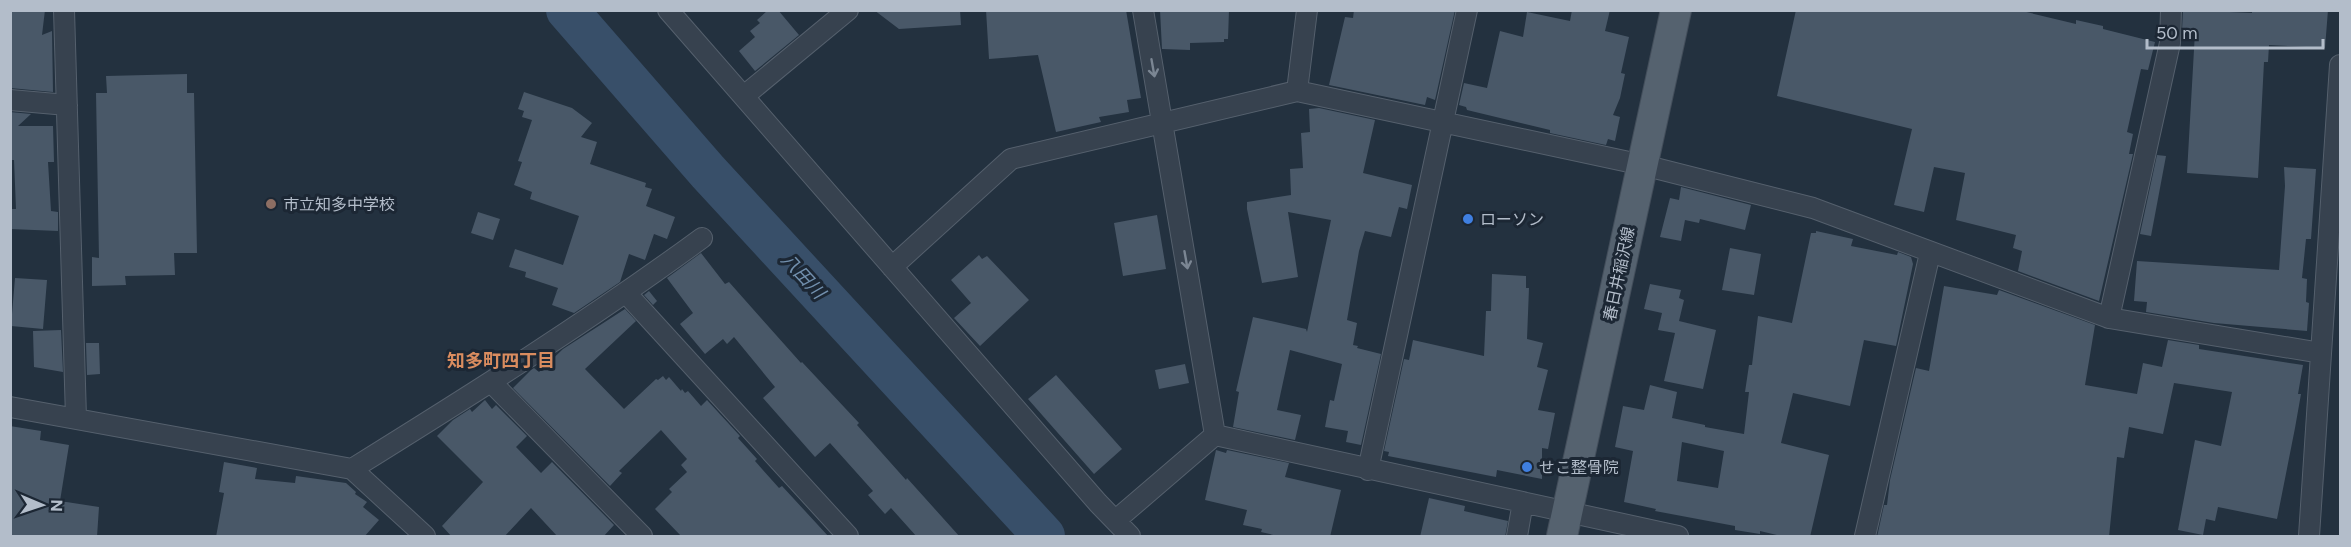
<svg xmlns="http://www.w3.org/2000/svg" width="2351" height="547" viewBox="0 0 2351 547" font-family="Figtree,'Noto Sans JP',sans-serif">
	<style>
		.lines { fill: none; stroke-linecap: round; stroke-linejoin: round }
		.river { stroke: #384f69; stroke-width: 42 }
		.building { fill: #495868; fill-rule: evenodd }
		.minor-casing { stroke: #55606d; stroke-width: 22 }
		.primary-casing { stroke: #434e5b; stroke-width: 32 }
		.minor { stroke: #37424f; stroke-width: 20 }
		.primary { stroke: #55626f; stroke-width: 30 }
		.oneway { stroke: #7b8693 }
		.education-dot { fill: #8d6e63; stroke: #1c2734; stroke-width: 2 }
		.shop-dot { fill: #3f7fe0; stroke: #1c2734; stroke-width: 2 }
		.labels { text-anchor: middle; dominant-baseline: central; stroke-width: 6; stroke-linejoin: round; paint-order: stroke }
		.poi-label { font-size: 16px; fill: #b3bdca; stroke: #1c2734; text-anchor: start }
		.street-label { font-size: 16px; fill: #b3bdca; stroke: #1c2734 }
		.water-label { font-size: 18px; font-style: italic; fill: #7290ae; stroke: #1c2734 }
		.neighbourhood-label { font-size: 18px; font-weight: bold; fill: #d98c5f; stroke: #1c2734 }
	</style>
	<rect width="100%" height="100%" fill="#23313f"/>
	<g class="lines">
		<path class="river" d="M567,10L708,172L1044,536"/>
	</g>
	<path class="building" d="M10,10H45L42,35L52,31L53,92L10,88Z
		M768,10H778L799,35L755,71L739,51L755,37L750,31L760,23L757,20Z
		M874,10H960L961,25L899,29Z
		M986,10H1126L1141,98L1127,100L1129,112L1099,117L1101,122L1056,132L1038,55L989,59Z
		M1160,10H1229L1228,39H1224V42L1190,43V50L1162,49Z
		M1354,10H1455L1435,100L1427,97L1425,105L1329,85L1345,17L1353,18Z
		M1572,10H1610L1605,31L1629,37L1621,73L1625,74L1620,98L1613,115L1620,117L1615,141L1608,139L1606,145L1550,133V130L1467,110L1466,107L1459,105L1464,83L1487,88L1500,31L1523,37L1527,12L1570,21Z
		M1796,10H2018L2076,24V20L2103,26V29L2155,42L2148,70L2141,69L2127,132L2133,134L2129,154H2133L2099,301L2018,271L2022,251L2013,248L2016,235L1956,220L1965,173L1934,167L1924,212L1894,205L1912,129L1777,96Z
		M2183,10L2252,13V10H2328L2325,48L2269,45L2268,62H2264L2258,178L2187,173L2195,32L2182,31Z
		M187,74V93H194L197,253H174L175,275L125,276L126,285L92,286V257L99,258L96,93H107L106,76Z
		M524,92L572,108L592,123L581,137L597,142L590,164L646,183L645,187L652,189L646,206L675,217L667,239L654,234L645,260L629,254L620,282L574,313L552,305L558,288L525,277L526,272L509,267L515,249L563,265L579,216L530,199L532,192L514,185L522,162L518,161L532,120L522,117L524,111L518,109Z
		M1319,108L1375,120L1363,173L1412,185L1407,209L1399,207L1391,237L1365,231L1359,251L1347,320L1357,323L1353,345L1358,346L1357,348L1381,354L1361,445L1346,442L1348,431L1325,427L1330,400L1334,401L1342,364L1290,350L1277,410L1301,415L1295,440L1233,427L1239,392L1236,391L1253,317L1306,329L1307,332L1331,220L1288,212L1298,277L1262,283L1247,209V202L1291,195L1290,169L1303,168L1301,133L1310,132L1309,109Z
		M10,112L31,114L18,126H53L54,162H48L51,211L58,212V231L10,229V209H16L14,160H10Z
		M2157,155L2166,156L2151,236L2140,234Z
		M2284,167L2316,169L2311,239H2306L2302,278L2307,279L2306,302L2309,303L2307,331L2214,323L2146,312L2147,302L2134,301L2137,261L2279,270L2285,186Z
		M1681,187L1751,205L1745,230L1700,219L1699,223L1685,220L1681,241L1660,237L1670,198L1679,200Z
		M478,212L500,219L493,240L471,233Z
		M1157,215L1166,269L1123,276L1114,223Z
		M1816,231L1853,239L1851,246L1897,255L1898,252L1911,257L1913,264L1896,346L1864,340L1850,406L1793,393L1781,443L1829,455L1810,537H1785L1760,531V534L1735,530V526L1655,511L1656,509L1624,502L1633,451L1615,447L1623,406L1644,410L1650,385L1677,392L1672,418L1705,425V427L1744,434L1749,392H1745L1749,365H1752L1758,316L1792,323L1811,233H1816ZM1682,442L1724,451L1718,488L1677,481Z
		M1730,248L1761,254L1754,295L1722,290Z
		M701,253L725,284L729,282L801,363L802,362L859,423L857,425L906,480L907,478L960,537H917L891,508L885,514L868,495L873,491L830,443L815,457L763,398L775,387L734,337L727,344L723,339L705,354L680,324L693,313L667,278Z
		M979,255L982,259L987,256L1029,300L980,346L954,318L971,303L951,280Z
		M1492,274L1526,276V288H1529L1527,339L1543,343L1537,367L1548,370L1538,410L1555,413L1548,449L1542,448V479L1497,470L1496,477L1388,456L1389,452L1384,451L1404,359L1409,360L1413,340L1484,356L1486,311H1491Z
		M15,278L47,280L43,329L11,326Z
		M1650,284L1681,290L1679,298L1684,300L1679,321L1716,330L1703,389L1664,381L1675,333L1658,330L1662,313L1644,309Z
		M1944,286L1997,295L1999,290L2095,325L2085,385L2137,394L2143,363L2162,367L2168,340L2199,345V349L2303,365L2298,394H2301L2295,428L2277,519L2218,507L2215,521L2206,519L2203,535L2178,530L2195,440L2221,446L2232,392L2174,383L2163,434L2129,427L2124,458L2117,457L2109,537H1877L1884,505H1887L1890,480L1916,368L1929,371Z
		M649,291L657,301L653,305L644,295Z
		M625,309L636,321L585,369L624,409L656,379L658,380L663,376L666,380L669,377L681,391L682,389L685,393L688,391L701,406L707,400L740,436L738,438L757,459L755,461L779,488L782,486L829,537H682L655,509L672,492L669,489L687,472L681,465L687,459L661,430L619,471L622,473L610,486L513,388L531,370L534,368L539,372L563,349Z
		M61,330L63,372L34,367L33,331Z
		M86,343H99L100,374L87,375Z
		M1185,364L1189,383L1159,389L1155,370Z
		M1056,375L1122,449L1094,474L1028,399Z
		M485,400L492,409L496,405L527,436L516,447L541,473L552,462L614,525L603,537H558L531,508L504,537H452L442,526L483,482L437,436L453,420L470,409L472,412Z
		M10,426L41,431L40,440L69,445L60,501L99,507L97,537H10Z
		M1216,450L1226,453L1227,450L1289,463L1285,477L1341,490L1330,537H1282L1261,532L1262,529L1243,525L1247,510L1205,500Z
		M224,462L257,468L255,479L295,483L296,476L346,483L356,492L355,494L367,502L363,507L379,520L364,537H216L224,493L219,492Z
		M1429,498L1465,506L1464,511L1508,521L1505,537H1420Z"/>
	<g class="lines">
		<defs>
			<path id="minor" d="M64,10L76,418
				M668,10L1098,503L1130,536
				M1143,10L1215,435
				M1297,91L1307,10
				M744,96L848,10
				M10,100L67,105
				M892,267L1011,159L1297,91L1643,165L1813,208L2109,318L2321,353
				M627,294L848,536
				M2109,318L2170,43L2171,10
				M491,382L642,536
				M10,407L352,469L425,536
				M1215,435L1678,536
				M352,469C471,395 589,321 702,238
				M1368,470L1467,10
				M1116,520L1215,435
				M1517,536L1523,502
				M1865,536L1930,253
				M2309,536L2340,65"/>
			<path id="primary" d="M1562,536L1676,10"/>
		</defs>
		<use href="#minor" class="minor-casing"/>
		<use href="#primary" class="primary-casing"/>
		<use href="#minor" class="minor"/>
		<use href="#primary" class="primary"/>
	</g>
	<defs><path id="oneway-shaft" d="M-6 0H5M1.5-3L5.5 0L1.5 3" fill="none" stroke-width="1.6" stroke-linecap="round" stroke-linejoin="round" transform="scale(1.5)"/></defs>
	<g class="oneway">
		<use href="#oneway-shaft" transform="translate(1153 68) rotate(80)"/>
		<use href="#oneway-shaft" transform="translate(1186 260) rotate(80)"/>
	</g>
	<circle class="education-dot" cx="271" cy="204" r="6"/>
	<g class="shop-dot">
		<circle cx="1468" cy="219" r="6"/>
		<circle cx="1527" cy="467" r="6"/>
	</g>
	<g class="labels">
		<g class="poi-label">
			<text x="283" y="204">市立知多中学校</text>
			<text x="1480" y="219">ローソン</text>
			<text x="1539" y="467">せこ整骨院</text>
		</g>
		<g class="street-label">
			<text transform="translate(1619 274) rotate(-78)">春日井稲沢線</text>
		</g>
		<g class="water-label">
			<text transform="translate(803 276) rotate(47)">八田川</text>
		</g>
		<g class="neighbourhood-label">
			<text x="501" y="361">知多町四丁目</text>
		</g>
	</g>
	<rect width="2351" height="547" fill="none" stroke="#b3bdca" stroke-width="24"/>
	<g transform="translate(42 505) rotate(92)" stroke="#1c2734" stroke-width="4.5" paint-order="stroke">
	<path d="M0-4.5L10 22L0 15L-10 22Z" fill="#b3bdca"/>
	<text y="-9" font-size="16" font-weight="bold" text-anchor="middle" fill="#b3bdca">N</text>
	</g>
	<path d="M2147 39v9h176v-9" fill="none" stroke="#b3bdca" stroke-width="3"/>
	<text x="2156" y="39" font-size="18" fill="#b3bdca" stroke="#1c2734" stroke-width="4.5" paint-order="stroke">50 m</text>
</svg>
